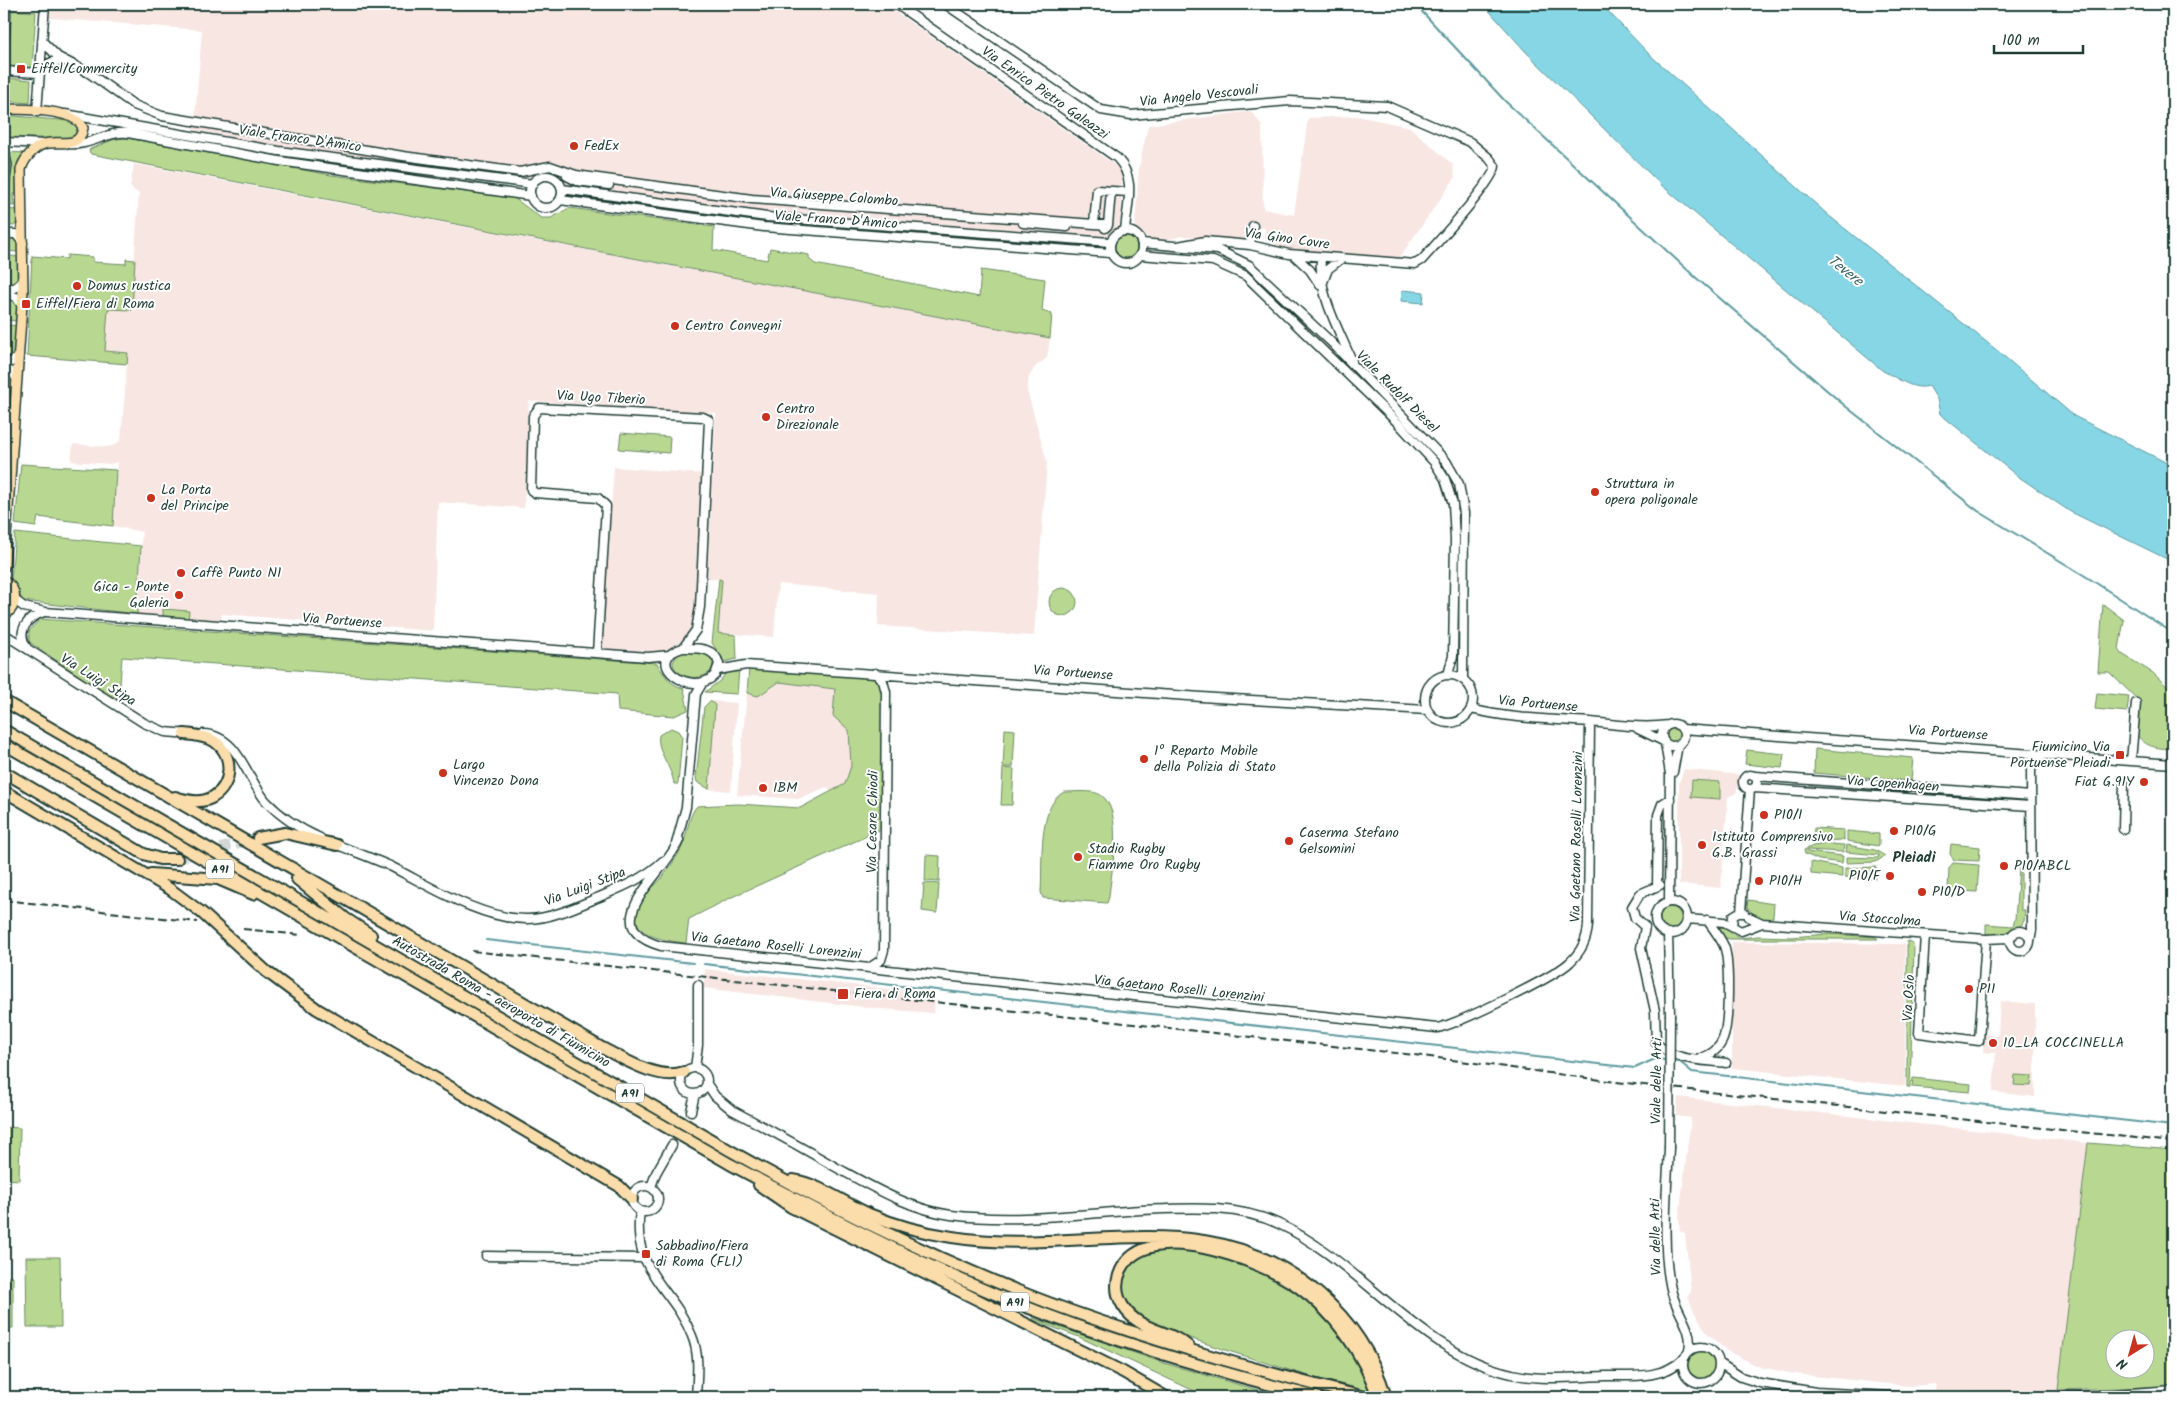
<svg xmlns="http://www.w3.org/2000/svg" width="2177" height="1401" viewBox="0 0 2177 1401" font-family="Kalam,sans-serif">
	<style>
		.built { fill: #f8e6e3 }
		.green { fill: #b8d892; stroke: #6c8a63; fill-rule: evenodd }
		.water { fill: #87d6e5; stroke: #5d999e }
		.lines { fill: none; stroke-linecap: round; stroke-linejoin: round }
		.stream { stroke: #5d999e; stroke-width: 2 }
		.minor-tunnel { stroke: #d2d8d6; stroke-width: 8; stroke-dasharray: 8 4; stroke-linecap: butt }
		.highway-tunnel { stroke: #d2d8d6; stroke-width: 10; stroke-dasharray: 10 5; stroke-linecap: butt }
		.minor-casing { stroke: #1f3d34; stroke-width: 11 }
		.major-casing { stroke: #1f3d34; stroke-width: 12 }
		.highway-casing { stroke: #1f3d34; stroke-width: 14 }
		.minor { stroke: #fff; stroke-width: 8 }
		.major { stroke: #fbddab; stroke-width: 9 }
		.highway { stroke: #fbddab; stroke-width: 10 }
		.rail { stroke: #1f3d34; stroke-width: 2; stroke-dasharray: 8 4; stroke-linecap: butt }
		.minor-bridge-casing { stroke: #1f3d34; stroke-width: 11; stroke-linecap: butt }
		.minor-bridge { stroke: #fff; stroke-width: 8 }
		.poi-dot { fill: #c8321e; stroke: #fff; stroke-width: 2 }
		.labels { text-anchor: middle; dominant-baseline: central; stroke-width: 4; stroke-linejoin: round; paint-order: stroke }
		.shield { fill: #fff; stroke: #627771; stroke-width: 1 }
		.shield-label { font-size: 12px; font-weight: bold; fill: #1f3d34 }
		.poi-label { font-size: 14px; fill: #1f3d34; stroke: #fff; text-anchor: start }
		.street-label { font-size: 14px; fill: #1f3d34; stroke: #fff }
		.water-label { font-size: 15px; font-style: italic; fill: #396360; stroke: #fff }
		.neighbourhood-label { font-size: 15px; font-weight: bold; fill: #1f3d34; stroke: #fff }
	</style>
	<rect width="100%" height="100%" fill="#fff"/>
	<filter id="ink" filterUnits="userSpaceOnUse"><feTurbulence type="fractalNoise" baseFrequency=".02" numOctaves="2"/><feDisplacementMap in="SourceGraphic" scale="10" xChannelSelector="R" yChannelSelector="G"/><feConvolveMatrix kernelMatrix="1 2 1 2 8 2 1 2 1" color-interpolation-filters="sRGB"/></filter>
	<g filter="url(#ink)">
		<path class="built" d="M50,4H884L1115,165L1122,173L1121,219L1117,229L1106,236L758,211L571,188L551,176L524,180L350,159L194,130L202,30L49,18Z
			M1251,111L1262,126L1263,209L1294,215L1308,118L1357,116L1410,127L1453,165L1455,178L1399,258L1280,250V246L1265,239V228L1247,225V236L1243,239L1182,236L1170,239L1145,238L1135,228L1139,167L1148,125Z
			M134,164L1050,338L1047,358L1035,367L1029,377L1027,390L1047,462L1034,636L878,626L879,593L778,584L774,637L718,633L722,580L707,578L716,413L529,401L524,508L438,502L433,631L222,614L221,621L137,614L142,532L113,526L117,462L110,464L71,461L73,444L106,447L115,445L121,440L127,364L27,356L32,256L67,259V255L93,257V262L134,265L139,194L130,187Z
			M614,467L704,474L694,625L691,633L683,641L663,653L601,648Z
			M779,682L835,689V709L849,730L851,766L845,784L832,792L826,787L798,799L737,795L747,693L758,696Z
			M710,701L737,703L731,791L709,789L697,782L704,707Z
			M1684,769L1741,775L1736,793L1728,797L1721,888L1679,884V783Z
			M1732,942L1905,944V1086L1732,1068Z
			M705,969L935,994L934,1013L881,1009L703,988Z
			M2000,1001L2035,1004V1097L1993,1092L1996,1053L1983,1052L1984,1034L1998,1035Z
			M1678,1097L2088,1143L2058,1390H1935L1936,1384L1908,1386L1795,1374L1760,1367L1727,1351L1707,1333L1693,1310L1688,1296L1691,1292L1685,1233L1680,1231L1679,1217L1691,1118L1676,1116Z"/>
		<path class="green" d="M12,10L36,12L32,68L8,66Z
			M7,78L31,80L30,103L5,101Z
			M4,115L69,121L78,126L76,136L69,139L4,137Z
			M127,138L331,175L514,198L541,218H551L569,208L714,227L713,250L767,260L770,248L809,255V259L815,264L979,297L981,270L1045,279L1042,311L1052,314L1050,338L91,154L89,151L90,149L115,139Z
			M7,152L26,153L17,170V194H13L14,206L4,205L11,170Z
			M4,209L17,210L18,221L14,226L4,225Z
			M1113 247a12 12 0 1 1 24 0a12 12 0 1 1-24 0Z
			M13,236L18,241L19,252L4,251V237Z
			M4,255L19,257V279L15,285L4,286Z
			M67,255L93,257V262L126,264V259L135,260L132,310L108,309L105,351L128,353L127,364L27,356L32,256L67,259Z
			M4,296L14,299L17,305V321L4,320Z
			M4,324L16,326L14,355L4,361Z
			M4,371L12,379L11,397L4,399Z
			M11,401L9,440L6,442L4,402Z
			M621,433L670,437L669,453L619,449Z
			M21,464L116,470L113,526L38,517L36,527L15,524Z
			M15,533L141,546L137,614L23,601L11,579Z
			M719,579L722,580L718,633L736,635L737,659L724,662L712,643Z
			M1049 602a14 14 0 1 1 28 0a14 14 0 1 1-28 0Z
			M2103,604L2124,620L2119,649L2122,654L2153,673L2173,692V749C2157,748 2147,748 2137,735L2139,704L2136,698L2109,672H2098Z
			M163,609L189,611L188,620L163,618Z
			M40,619L657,663C664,676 670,684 684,689L688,710L674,716L618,711L617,694L122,657L119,698L108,695L29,642V631Z
			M683,652L704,653L712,659C720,682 674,684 673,662L678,654Z
			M749,668L873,677L883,689L882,824L878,831L732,897L689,919L686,943C662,940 621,935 642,899C646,892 655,886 660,880C667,872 674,861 680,851C687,839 688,815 697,806L738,804L800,808L845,784L851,766L849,730L833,716L835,689L779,682L758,696L747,693Z
			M739,669L737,694L705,692L721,680L727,671Z
			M2097,693L2129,696L2127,712L2095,709Z
			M710,701L715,705L709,789L697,782L696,778L704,707Z
			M1665 735a8 8 0 1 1 16 0a8 8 0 1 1-16 0Z
			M671,728L678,731L682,737L678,784H674C672,767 656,751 659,735Z
			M1005,729L1015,730L1013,767H1003Z
			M1815,749L1913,758L1911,781L1814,773Z
			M1747,750L1784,754L1782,768L1745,764Z
			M1003,768L1014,769L1012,805H1001Z
			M1692,780L1720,782V799L1691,797Z
			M1064,792C1074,792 1090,790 1099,794C1125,807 1111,872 1109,897L1107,903L1043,898L1041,892C1043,864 1037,806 1064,792Z
			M1814,828L1844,830V840L1813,841Z
			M1847,831L1879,834V846L1847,841Z
			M1827,844L1844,845L1843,852L1807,850V852L1843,856L1842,863L1819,860L1805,854L1804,850L1813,846Z
			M1951,844L1980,847L1979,861L1954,860L1950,854Z
			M1847,845L1875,850L1885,856L1876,862L1846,863V857L1878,858L1879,855L1846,852Z
			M926,855L940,856L939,882L925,881Z
			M1811,862L1842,868V877L1811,874Z
			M1953,863L1979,865L1977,892L1948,890L1949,868Z
			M1876,867L1875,879L1845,877V868Z
			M2019,868H2021V910H2025L2024,921L2021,926L2004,935L1986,934V924L2013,926L2015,919Z
			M924,883L939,884L937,913L922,911Z
			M1748,900L1774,904L1773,917L1770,919L1757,918L1747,907Z
			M1659 918a11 11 0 1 1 22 0a11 11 0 1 1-22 0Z
			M1720,926L1739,938L1758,936L1792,937L1827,934L1876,937L1878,939H1730L1722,937L1719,932Z
			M1907,941L1913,943L1914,948L1910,1087H1907Z
			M2015,1075L2032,1076L2031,1086L2014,1085Z
			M1913,1078L1971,1084L1970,1092L1912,1087Z
			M4,1127L20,1128L19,1180L4,1179Z
			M2088,1143L2173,1150V1386L2058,1390ZM2144,1338V1368H2114V1338Z
			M1169,1249C1248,1254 1312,1287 1355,1354C1363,1365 1367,1380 1373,1392L1315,1378L1222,1349L1160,1328L1135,1313L1124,1300L1121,1279L1132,1261L1144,1254Z
			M26,1257H60L61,1327H27Z
			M4,1277H13V1328H4Z
			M1033,1318L1167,1364L1282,1397H1207L1079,1337L1033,1320Z
			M1688 1365a14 14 0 1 1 28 0a14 14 0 1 1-28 0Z"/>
		<path class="water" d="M1483,4H1601L1649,54L1828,215L1999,352L2074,416L2173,466V562L2069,511L2016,475L1940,414L1937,399L1929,386C1913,391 1898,378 1883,371L1660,184L1526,52Z
			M1402,290L1424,292L1423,303L1401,301Z"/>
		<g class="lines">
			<path class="stream" d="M1415,4L1505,101L1694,276L1844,405L1978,511L2090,579L2173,633
				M486,940L693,963
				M704,964L1635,1068L1655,1059L1666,1060
				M1671,1061L1680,1062L1692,1072L2173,1126"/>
			<path class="minor-tunnel" d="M672,1145L691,1111"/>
			<path class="highway-tunnel" d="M177,859L251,840"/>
			<defs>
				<path id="minor" d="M896,4L1117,158C1137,179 1127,204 1125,231
					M945,4L1101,110L1131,115L1290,101L1387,106L1470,142L1489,158L1495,166C1495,180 1435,245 1422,260L1415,264L1289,254L1250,245L1205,241L1178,246
					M4,36L6,4
					M42,41L58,57L89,73L134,105L162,116L403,156L520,172L550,166L576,175L752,199L1108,225
					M40,68L52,62L63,61
					M4,71L39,73
					M37,112L45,4
					M65,114L279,151L533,184
					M4,142L44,144
					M69,144C92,146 106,131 128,133L279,161L531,196
					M567,176L577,181L609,185
					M530 192a16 16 0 1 1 32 0a16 16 0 1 1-32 0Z
					M562,189L767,217L1110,242
					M560,200L764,227L1110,253
					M1023,223L1067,227
					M1094,224L1097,190L1128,192
					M1105,228L1108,225L1111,191
					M1110 247a16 16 0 1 1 32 0a16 16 0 1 1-32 0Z
					M4,234H16L23,243
					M1142,243L1218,250L1249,265L1330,341L1446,461L1459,484L1464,513L1463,679
					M1250,245L1253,226
					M1140,255L1213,261L1246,276L1400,425L1434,462L1445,479L1453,504L1455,539L1453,656L1448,675
					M1294,255L1310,270L1320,285
					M1321,258C1318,294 1338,328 1352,361
					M1323,282L1328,269L1341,259
					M4,288H15L23,281
					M4,293L16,297L22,306
					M4,363L11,362L18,357
					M4,367L10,371L16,378
					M15,600L24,607L45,612L648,657L670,655
					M4,634L144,723L165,732L189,734
					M27,648C16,632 26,618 44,612
					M683,648C698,648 715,647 719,664L715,675C691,700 640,660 683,648Z
					M597,653L606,506L598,498L535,493L531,490L533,416L539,408L703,417L709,420L700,607L696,630L683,648
					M718,670L746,665L1216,698L1427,710
					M1425 699a24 24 0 1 1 48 0a24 24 0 1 1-48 0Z
					M1471,709C1510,719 1549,719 1589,722C1616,724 1641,729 1669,725
					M1662 735a11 11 0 1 1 22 0a11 11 0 1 1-22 0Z
					M1638,729L1663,741
					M1682,729L2173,764
					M203,734C239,735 246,778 266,801C282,818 300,829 320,838
					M1665,743L1670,774L1669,902
					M2131,761L2136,703
					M1673,772L1678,745
					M1743 782a7 7 0 1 1 14 0a7 7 0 1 1-14 0Z
					M1755,776L1905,787L1913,786L1923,788L2031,796
					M1754,788L2031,806
					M2123,829L2124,783
					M679,840C667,872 591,926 661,946L1437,1028C1458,1024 1555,977 1570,962C1581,952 1587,940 1588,925L1590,722
					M333,843C352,851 372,858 390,866C430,886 482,920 528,919C550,919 576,907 597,898C620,888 644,879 663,861
					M676,844L686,807L696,694L703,682
					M1657,886L1658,815L1662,804L1670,799
					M1655 918a16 16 0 1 1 32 0a16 16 0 1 1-32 0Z
					M1741,912L1750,789
					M1749,917L1762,923L1986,939L2007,938L2013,935
					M1687,919L1724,922L1741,931L1762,923
					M1732,926L1733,916L1738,913H1744
					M1645,927L1641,948L1655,1011L1656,1043C1673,1061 1703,1060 1726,1063
					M1645,927L1635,918L1632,907L1640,894L1660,885
					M2010 941a10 10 0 1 1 20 0a10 10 0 1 1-20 0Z
					M1668,933L1670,1014
					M1925,935L1919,1033L1979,1041L1986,939
					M2030,941L2032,930L2031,770L2034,761L2045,755
					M869,968L881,960L884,950L886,692L883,681L875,673
					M1701,1058C1711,1055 1719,1049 1723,1039C1729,1024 1730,961 1724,946C1720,937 1713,928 1707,920
					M681 1081a13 13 0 1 1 26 0a13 13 0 1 1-26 0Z
					M695,1068L698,1045V985
					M707,1084L715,1096L732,1110C766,1128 799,1146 832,1165C869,1185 908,1209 951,1215C1013,1223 1079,1214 1141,1210C1188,1208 1235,1204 1279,1224C1361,1262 1421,1355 1512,1374C1542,1381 1574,1377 1605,1376C1632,1376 1663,1379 1683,1359
					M691,1111L695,1094
					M1669,1148C1667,1191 1661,1252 1672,1293C1677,1313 1694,1330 1689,1350
					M632 1199a13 13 0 1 1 26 0a13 13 0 1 1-26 0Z
					M651,1187L656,1173L672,1145
					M640,1211C631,1273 673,1287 692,1336C700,1355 697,1377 696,1397
					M486,1256L643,1258
					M1683 1365a18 18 0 1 1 36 0a18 18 0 1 1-36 0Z
					M1719,1363L1741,1377L1760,1383L1816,1392L1910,1397
					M1974,1397H2075L2173,1390"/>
				<path id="major" d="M4,109C22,109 77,109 83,128C79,151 59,139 44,144C34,147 23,160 21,170L23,290L4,567
					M4,153L7,165L4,184
					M4,581C18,589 18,607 4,615"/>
				<path id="highway" d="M4,701L602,1048C626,1060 658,1081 684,1072
					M4,730L729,1150C832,1208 938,1261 1049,1303C1152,1341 1258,1371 1364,1397
					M4,744L730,1164C816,1210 902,1255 992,1293C1097,1337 1207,1369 1317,1397
					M4,772L144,854L160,859H177
					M4,791L170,889L201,912L267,972L317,1009L619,1186L632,1199
					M175,797C187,801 202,804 213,797C233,785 234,754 214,741C205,736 194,735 184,734
					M258,838L285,833L337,845
					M151,874L218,879L253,894
					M297,879L345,918L371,935
					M793,1180C819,1184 844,1203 869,1214C895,1225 924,1233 952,1237C1082,1258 1208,1197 1319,1294C1351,1321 1374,1357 1386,1397
					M759,1185L791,1207L1123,1372L1166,1397
					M1189,1347C1170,1329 1139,1332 1123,1306C1116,1295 1115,1283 1121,1270C1148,1216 1261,1261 1297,1286C1335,1313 1363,1353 1378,1397"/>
			</defs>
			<use href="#minor" class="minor-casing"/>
			<use href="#major" class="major-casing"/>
			<use href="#highway" class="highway-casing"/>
			<use href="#minor" class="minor"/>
			<use href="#major" class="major"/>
			<use href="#highway" class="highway"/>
			<path class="rail" d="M4,900L198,922
				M243,929L301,935
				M472,951L1423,1056L1616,1082L2173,1142"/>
			<defs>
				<path id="minor-bridge" d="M1669,1148L1670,1014"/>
			</defs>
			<use href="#minor-bridge" class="minor-bridge-casing"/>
			<use href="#minor-bridge" class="minor-bridge"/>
		</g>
	</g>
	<g class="poi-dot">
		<rect x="16" y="64" width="10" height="10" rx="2.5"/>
		<circle cx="574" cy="146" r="5"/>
		<circle cx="77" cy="286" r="5"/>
		<rect x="21" y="299" width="10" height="10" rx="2.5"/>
		<circle cx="675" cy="326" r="5"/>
		<circle cx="766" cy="417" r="5"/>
		<circle cx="1595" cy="492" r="5"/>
		<circle cx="151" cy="498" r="5"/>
		<circle cx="181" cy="573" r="5"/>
		<circle cx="179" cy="595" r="5"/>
		<rect x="2115" y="750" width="10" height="10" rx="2.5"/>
		<circle cx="1144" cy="759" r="5"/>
		<circle cx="443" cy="773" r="5"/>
		<circle cx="2144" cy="782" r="5"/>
		<circle cx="763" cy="788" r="5"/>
		<circle cx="1764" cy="815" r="5"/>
		<circle cx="1894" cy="831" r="5"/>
		<circle cx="1289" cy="841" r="5"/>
		<circle cx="1702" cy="845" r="5"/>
		<circle cx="1078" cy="857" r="5"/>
		<circle cx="2004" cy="866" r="5"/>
		<circle cx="1890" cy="876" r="5"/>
		<circle cx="1759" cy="881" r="5"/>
		<circle cx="1922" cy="892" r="5"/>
		<circle cx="1969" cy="989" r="5"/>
		<rect x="837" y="988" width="12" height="12" rx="2.5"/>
		<circle cx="1993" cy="1043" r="5"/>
		<rect x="641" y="1249" width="10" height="10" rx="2.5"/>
	</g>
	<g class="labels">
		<g class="shield">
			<rect x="206" y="859.5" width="28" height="19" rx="4"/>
			<rect x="616" y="1083.5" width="28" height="19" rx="4"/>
			<rect x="1001" y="1292.5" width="28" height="19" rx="4"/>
		</g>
		<g class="shield-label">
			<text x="220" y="869">A91</text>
			<text x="630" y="1093">A91</text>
			<text x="1015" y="1302">A91</text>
		</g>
		<g class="poi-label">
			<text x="31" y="69">Eiffel/Commercity</text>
			<text x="584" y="146">FedEx</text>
			<text x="87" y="286">Domus rustica</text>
			<text x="36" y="304">Eiffel/Fiera di Roma</text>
			<text x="685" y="326">Centro Convegni</text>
			<text x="776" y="409">Centro<tspan x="776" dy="16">Direzionale</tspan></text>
			<text x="1605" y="484">Struttura in<tspan x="1605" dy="16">opera poligonale</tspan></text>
			<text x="161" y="490">La Porta<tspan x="161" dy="16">del Principe</tspan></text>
			<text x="191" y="573">Caffè Punto N1</text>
			<text x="169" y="587" text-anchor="end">Gica - Ponte<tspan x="169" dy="16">Galeria</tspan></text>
			<text x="2110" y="747" text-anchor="end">Fiumicino Via<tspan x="2110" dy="16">Portuense Pleiadi</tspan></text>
			<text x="1154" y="751">1º Reparto Mobile<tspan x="1154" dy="16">della Polizia di Stato</tspan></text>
			<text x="453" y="765">Largo<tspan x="453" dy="16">Vincenzo Dona</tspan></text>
			<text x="2134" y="782" text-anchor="end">Fiat G.91Y</text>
			<text x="773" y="788">IBM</text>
			<text x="1774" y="815">P10/I</text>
			<text x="1904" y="831">P10/G</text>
			<text x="1299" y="833">Caserma Stefano<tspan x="1299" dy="16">Gelsomini</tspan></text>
			<text x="1712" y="837">Istituto Comprensivo<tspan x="1712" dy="16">G.B. Grassi</tspan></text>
			<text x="1088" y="849">Stadio Rugby<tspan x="1088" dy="16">Fiamme Oro Rugby</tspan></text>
			<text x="2014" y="866">P10/ABCL</text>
			<text x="1880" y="876" text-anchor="end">P10/F</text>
			<text x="1769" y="881">P10/H</text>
			<text x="1932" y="892">P10/D</text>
			<text x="1979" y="989">P11</text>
			<text x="854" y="994">Fiera di Roma</text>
			<text x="2003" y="1043">10_LA COCCINELLA</text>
			<text x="656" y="1246">Sabbadino/Fiera<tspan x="656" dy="16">di Roma (FL1)</tspan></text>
		</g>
		<g class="street-label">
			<text transform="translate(1045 93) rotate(35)">Via Enrico Pietro Galeazzi</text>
			<text transform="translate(1199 96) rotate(-6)">Via Angelo Vescovali</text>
			<text transform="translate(300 139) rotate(8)">Viale Franco D'Amico</text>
			<text transform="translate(834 197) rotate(4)">Via Giuseppe Colombo</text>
			<text transform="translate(836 220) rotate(4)">Viale Franco D'Amico</text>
			<text transform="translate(1287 239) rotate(8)">Via Gino Covre</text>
			<text transform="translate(1397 392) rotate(45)">Viale Rudolf Diesel</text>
			<text transform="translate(601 398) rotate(3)">Via Ugo Tiberio</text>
			<text transform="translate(342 621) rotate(4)">Via Portuense</text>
			<text transform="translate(1073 673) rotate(4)">Via Portuense</text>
			<text transform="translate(98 680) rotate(32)">Via Luigi Stipa</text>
			<text transform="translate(1538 704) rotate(5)">Via Portuense</text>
			<text transform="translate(1948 733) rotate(4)">Via Portuense</text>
			<text transform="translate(1893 784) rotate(4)">Via Copenhagen</text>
			<text transform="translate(873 822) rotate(-89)">Via Cesare Chiodi</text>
			<text transform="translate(1577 837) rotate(-89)">Via Gaetano Roselli Lorenzini</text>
			<text transform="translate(585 887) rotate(-21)">Via Luigi Stipa</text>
			<text transform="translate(1880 919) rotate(4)">Via Stoccolma</text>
			<text transform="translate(776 946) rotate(6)">Via Gaetano Roselli Lorenzini</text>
			<text transform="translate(1179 989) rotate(6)">Via Gaetano Roselli Lorenzini</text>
			<text transform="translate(1909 998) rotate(-87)">Via Oslo</text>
			<text transform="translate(501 1002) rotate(30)">Autostrada Roma - aeroporto di Fiumicino</text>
			<text transform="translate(1657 1081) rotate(-89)">Viale delle Arti</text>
			<text transform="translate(1656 1237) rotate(-91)">Via delle Arti</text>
		</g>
		<g class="water-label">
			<text transform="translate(1845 271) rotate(38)">Tevere</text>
		</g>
		<g class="neighbourhood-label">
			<text x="1914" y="858">Pleiadi</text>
		</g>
	</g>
	<rect width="2177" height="1401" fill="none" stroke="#fff" stroke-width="20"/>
	<rect x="10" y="10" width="2157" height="1381" fill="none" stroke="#1f3d34" stroke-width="2" filter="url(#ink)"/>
	<g transform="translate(2130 1354) rotate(217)"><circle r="24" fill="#ffffff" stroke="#a5b1ae"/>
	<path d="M0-4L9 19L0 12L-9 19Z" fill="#c8321e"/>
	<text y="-8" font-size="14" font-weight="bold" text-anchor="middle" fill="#1f3d34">N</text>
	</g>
	<path d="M1994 45v8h89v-8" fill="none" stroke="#1f3d34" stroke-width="2.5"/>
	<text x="2002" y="45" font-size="15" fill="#1f3d34" stroke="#ffffff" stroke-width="4" paint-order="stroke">100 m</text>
</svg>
